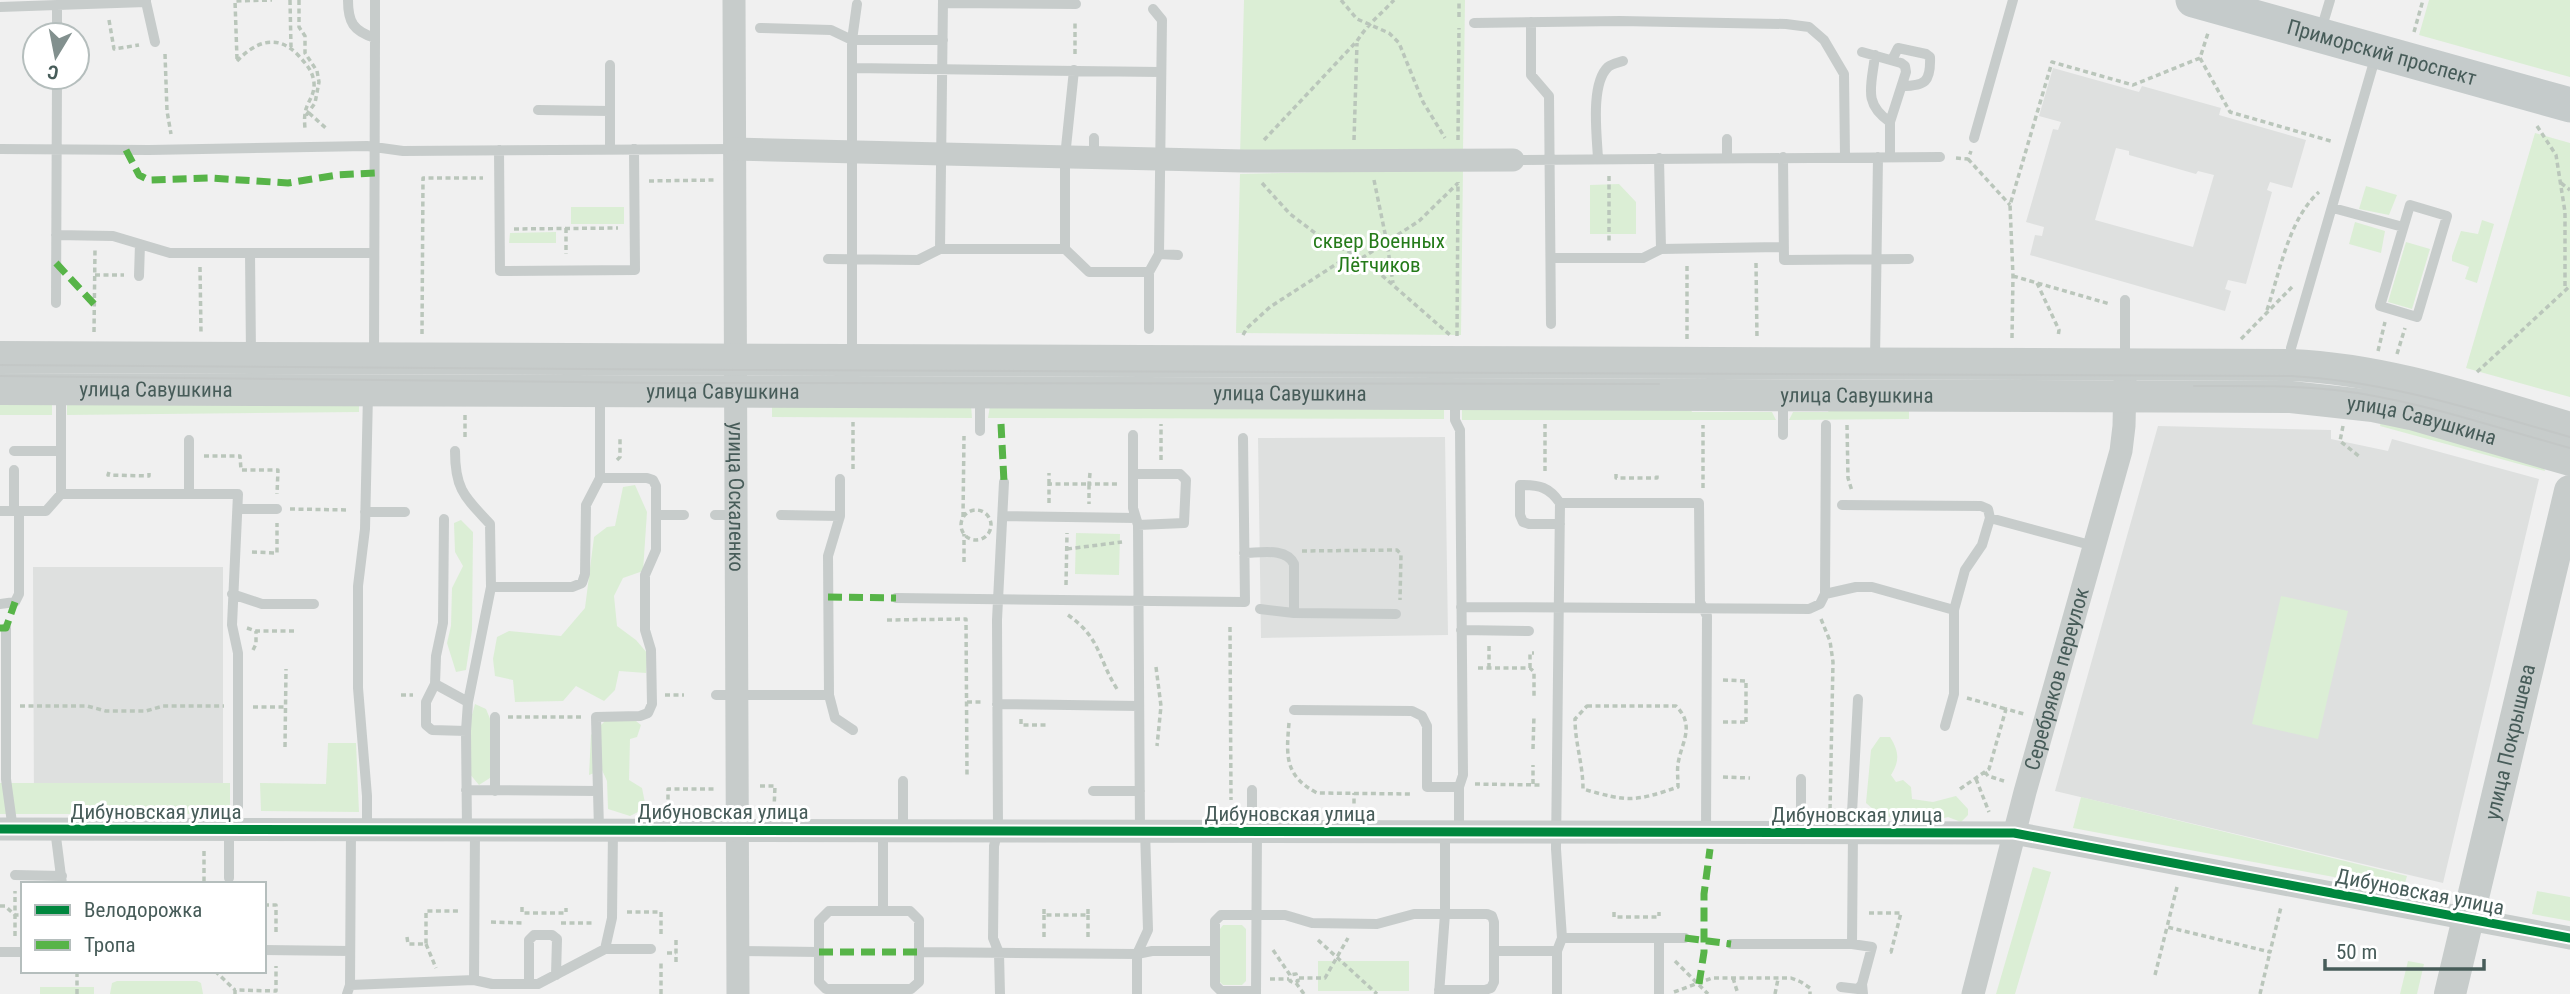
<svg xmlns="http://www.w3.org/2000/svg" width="2570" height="994" viewBox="0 0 2570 994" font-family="'Roboto Condensed',sans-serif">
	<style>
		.education { fill: #dee0df; fill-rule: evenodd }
		.green { fill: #dbeed5 }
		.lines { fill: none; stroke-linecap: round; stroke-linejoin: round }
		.path { stroke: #bac6bb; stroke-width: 3.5; stroke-dasharray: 5 3.5; stroke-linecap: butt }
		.lane { stroke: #c7cccb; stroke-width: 10 }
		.street { stroke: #c7cccb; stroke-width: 23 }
		.secondary { stroke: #c7cccb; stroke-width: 32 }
		.primary { stroke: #c5cbcb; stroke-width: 35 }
		.tram { stroke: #c3c7c6; stroke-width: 2 }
		.quiet { stroke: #57b448; stroke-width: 7; stroke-dasharray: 14 7; stroke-linecap: butt }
		.cycleway-casing { stroke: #fff; stroke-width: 13 }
		.cycleway { stroke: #00873e; stroke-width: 9 }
		.labels { text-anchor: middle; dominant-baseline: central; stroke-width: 6; stroke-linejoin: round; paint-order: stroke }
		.street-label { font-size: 21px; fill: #475c59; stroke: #fff }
		.park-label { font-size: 21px; fill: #257b1a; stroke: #fff }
	</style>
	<rect width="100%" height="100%" fill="#f0f0f0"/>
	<path class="education" d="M2053,68L2139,92L2142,86L2221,108L2219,115L2306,140L2292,188L2270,182L2267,190L2272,192L2246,284L2228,280L2225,289L2231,291L2225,311L2030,255L2035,235L2042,236L2044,227L2026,222L2053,129L2058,130L2061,122L2039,116ZM2116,148L2129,151V155L2196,174L2198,171L2214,175L2193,247L2095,220Z
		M2158,426L2331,430V439L2388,451L2392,439L2539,479L2443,883L2055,791Z
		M1445,437L1448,635L1261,638L1258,438Z
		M33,567H223V813L34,814Z"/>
	<path class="green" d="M1244,0H1465L1463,151L1240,157Z
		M2429,0H2570V77L2419,35Z
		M2535,133L2570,143V397L2466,368Z
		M1463,169L1461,335L1236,333L1240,174Z
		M1619,184L1636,202V234H1590V185Z
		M2366,186L2397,195L2389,215L2359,209Z
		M571,207H624V224H571Z
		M2482,220L2494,224L2477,283L2465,279L2469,267L2452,261V256L2461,231L2478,234Z
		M2355,222L2385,231L2381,253L2349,244Z
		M556,232V243H509L510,233Z
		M2406,242L2430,249L2412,309L2388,302Z
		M0,398H52V415H0Z
		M67,398L359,399V412L67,415Z
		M772,401L971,405L972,418L772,417Z
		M1444,403V419L988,418L990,406Z
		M1462,403L1688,404L1692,412H1772L1776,420H1462Z
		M1832,404H1909V419L1789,420L1793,412H1828Z
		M2382,415L2543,465L2545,471L2380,426Z
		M635,485L647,512L643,571L623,578L614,596L617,626L636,640L648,654L646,673L619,671L615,690L604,701L576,686L563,701L515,702L513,680L495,676L493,659L497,637L509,631L561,636L585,608L594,537L607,527L615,526L623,487Z
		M461,520L473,532L472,630L466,670L456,672L447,643L451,626L452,588L463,566L455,552L454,523Z
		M1076,533L1120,534L1119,575L1075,574Z
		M2281,596L2348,611L2318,739L2252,724Z
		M475,704L486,709L493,726V776L479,785L469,773L470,722Z
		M626,713L641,725L637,737L630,739L629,780L642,788L646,808L630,816L608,809L607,781L602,770L589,775L591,735L607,719Z
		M1880,737H1890C1899,751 1900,761 1891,775L1896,782L1903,780L1911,787L1912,799L1933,802L1956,796L1968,809V815L1961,822L1948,817L1934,821L1881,816L1866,803L1871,750Z
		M328,743H356L359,812L261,811L260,783L326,784Z
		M0,783H230V814H0Z
		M2081,797L2407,876L2403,890L2073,828Z
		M2033,867L2051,872L2015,994H1996Z
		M2537,891L2570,897V921L2532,914Z
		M1223,925H1242L1246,929V981L1242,985H1223L1219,981L1220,929Z
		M1318,961H1409V991H1318Z
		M2408,961L2424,964L2417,994H2400Z
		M117,981H197L201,983L203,994H110L112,983Z
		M40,987H94V994H40Z"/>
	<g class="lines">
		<path class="path" d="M290,0L291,47
			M299,0V27L305,36V53L317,71L319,82L315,103L305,117
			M1341,0L1357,19L1389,33L1399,43L1423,102L1445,138
			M1459,17V0
			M109,20L114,49L139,45
			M2414,32L2423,0
			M165,54L167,111L171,134
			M1075,54V20
			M2200,58L2230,112L2334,142
			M237,59L235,1L272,0
			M237,61C255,42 277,33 298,55C306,64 313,71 314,83C315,96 306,103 305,114C304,120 305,126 305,131
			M309,113L328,130
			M2537,126L2556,155L2565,212V289
			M1264,140L1357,41C1367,25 1381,14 1394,0
			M1354,140L1357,43
			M1458,140L1459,28
			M1956,158L1968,159L1971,151
			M1968,159L2010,205
			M1609,176V242
			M1374,180L1387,243L1393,283
			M649,181L715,180
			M1262,183L1290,214L1323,239L1362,258L1450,335
			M2561,183L2570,190
			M566,228V254
			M514,229L618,228
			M1756,263L1757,339
			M200,267L201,333
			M95,275H124
			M2013,276L2110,304
			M2037,283L2059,330L2058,337
			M2267,310C2280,272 2288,220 2319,192
			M94,332L95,249
			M422,334L423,178H483
			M1243,335L1247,328L1270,307L1338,263L1362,258L1419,221L1458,183
			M1457,336L1458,182
			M2012,338L2013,276L2010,205L2052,62L2133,85L2200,58L2208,33
			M1687,339V263
			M2241,339L2292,287
			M2378,351L2385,322
			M2397,354L2405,328
			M2477,372L2570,286
			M465,415V439
			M1847,425L1848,478L1852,491
			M2343,426L2340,441L2360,457
			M204,456H240L241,470H278L277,494
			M617,460L620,457V439
			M1161,460V424
			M853,469V422
			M1545,471V424
			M109,472L108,475L149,476V473
			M1090,473L1089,484H1119
			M1616,474V478H1657V474
			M1049,484V473
			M1703,488V425
			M1049,503V484H1089V504
			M290,509L349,510
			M961 525a15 15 0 1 1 30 0a15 15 0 1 1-30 0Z
			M963,517L964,436
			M1067,549L1122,542
			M1302,551L1397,550L1401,554L1400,600
			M252,552L277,553V523
			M964,562V534
			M1066,585L1067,533
			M1068,615C1101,638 1098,659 1117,689
			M1821,619L1830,641L1833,662L1830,811
			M887,620L966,619L967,776
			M1230,627L1231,800
			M247,628L256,631H294
			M253,650L256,644V631
			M1156,667L1161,706L1157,746
			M1478,668H1530L1534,672V699
			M1489,668V646
			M1530,668V653H1534
			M1723,680L1746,681
			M401,695H413
			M665,695H684
			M1967,698L2006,709
			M967,702H982
			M20,706H87L106,711H146L163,706H224
			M1587,706H1676C1696,726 1681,743 1678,764C1677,771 1678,779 1678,787C1634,802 1628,802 1583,789C1583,764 1575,743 1575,719Z
			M253,707H286
			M508,717H581
			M1021,719V725H1048
			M1723,722H1746
			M1746,722V681
			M1289,723C1286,757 1285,776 1317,793L1412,794
			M285,747L286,669
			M1533,749L1534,715
			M1985,772L1988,776L2004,781
			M1723,777L1750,778
			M1976,779L1989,812
			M1475,784L1541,785
			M1533,784V765
			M760,786H775L774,809
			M1960,789L1989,769L2006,709L2024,714
			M668,808V789H715
			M1354,812V793
			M204,851V884
			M2177,887L2167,927L2270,952L2281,907
			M264,905H276V934
			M0,906H5L15,915H23
			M522,907V913H566V908
			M1044,909V915H1088V909
			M627,912H661V936
			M1614,912V917H1659V912
			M1869,913H1901L1891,952L1887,951
			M491,922L525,923
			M561,923H595
			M15,936V891
			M407,937L408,944H426V911H461
			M1044,937V915
			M1088,937V915
			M1318,940L1377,994
			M426,944L436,968
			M1273,950L1290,975V981L1294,983L1298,981L1296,974L1290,975
			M667,953H676
			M1675,961L1708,994
			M676,962V939
			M215,971L235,990
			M2155,975L2167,927
			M1299,978H1325L1348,938
			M1733,978L1738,994
			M1270,979H1289
			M1296,983L1304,994
			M1674,992L1712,978H1791L1801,982L1810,988V994
			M77,994V971
			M235,994V990L276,991V966
			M661,994V961
			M1775,994L1778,979
			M2260,994L2270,952"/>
		<path class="lane" d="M348,0C348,22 353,31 375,38L374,356
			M375,0V38
			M146,2L155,42
			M943,3L1076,4
			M57,5L146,2V0
			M0,7L57,5V35
			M1153,9L1162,20L1159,254L1178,255
			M1531,22V75L1549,96L1551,324
			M1474,23L1620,21L1786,24L1809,27L1824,40L1844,74L1845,157
			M760,28L831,30L852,40L857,4
			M2321,30L2330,0
			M1862,52L1901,63L1905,66L1906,72L1890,122V157
			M1875,55C1872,85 1862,103 1890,122
			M1892,60L1898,48L1926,54L1930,57C1931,82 1925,86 1902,86
			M852,68L1160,72
			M538,110L610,111
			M1974,138L2013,0
			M1727,139V158
			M0,149L149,150L367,146L403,151L734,149
			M499,150L500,271L635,270L634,149
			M610,150V65
			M1783,157L1784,260L1909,259
			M1094,158V138
			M1659,158L1661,249
			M1598,159C1597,136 1590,84 1608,67C1612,64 1617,63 1623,61
			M1513,160L1940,157
			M2410,205L2447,216L2417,317L2380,306Z
			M2333,208L2403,227
			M56,235L113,236L170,253H374
			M940,249L943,0
			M1065,249V157L1074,70
			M250,253L251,355
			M1551,258H1643L1661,249L1784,247
			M828,259L918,260L940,249H1065L1089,272H1149L1159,254
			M1149,272V329
			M139,276L140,244
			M56,303L57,77
			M852,358V40H943
			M1875,360L1878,157
			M2125,360V300
			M2291,363V348L2376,55
			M61,392V494H238L232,625L238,653V830
			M980,395V431
			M1455,395V420L1460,430L1463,775L1459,787V832
			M1783,398V435
			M1133,435V508L1138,525L1140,830
			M14,451H61
			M455,451C455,490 465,497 490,524L491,587H572L582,583L585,574L586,505L600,478V395
			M1133,474H1180L1186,480L1184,523L1138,525
			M840,479V516L828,556L829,695L835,718L853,730
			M189,494V440
			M1560,503H1699L1700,602L1707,616L1706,832
			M1842,505L1981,506L1988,509L1990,518L1982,545L1965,570L1954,610V694L1945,726
			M238,509H277
			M0,511H46L61,494
			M14,511V470
			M365,512H405
			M656,515H684
			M715,515H736
			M781,515L840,516
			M1004,516L1136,518
			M1990,518L2094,546
			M444,519L443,623L436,656L435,684L426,702V725L432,730L466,731
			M1244,553C1260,553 1286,547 1294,564V613
			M232,594L262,604H314
			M1825,594L1856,587H1872L1954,610
			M896,598L1245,602L1243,438
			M0,604L15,602L19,594V511
			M1461,607L1809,609L1820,604L1825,594L1826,425
			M1260,609L1294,613L1396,614
			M6,628V779L13,830
			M1461,630L1529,631
			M435,684L468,702
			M716,695H829
			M997,704L1139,706
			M1294,710L1412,711L1422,716L1427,726V787H1459
			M466,790L598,791
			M1252,790V831
			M495,791V717
			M1093,791H1140
			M55,829L62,884
			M367,829V796L358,688V586L365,529L368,394
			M467,829L466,731L468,702L491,587
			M599,829L596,717L640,716L648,713L652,704L651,650L645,630V575L656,550V486L653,480L647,478H600
			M903,830V781
			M1801,832V779
			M1851,832L1858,699
			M15,875L62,876
			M229,878V829
			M829,911H910L919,920V982L911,989H826L819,982V921Z
			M883,911V830
			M1562,938H1685
			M1731,944H1852L1853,832
			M1852,944L1872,947L1862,984L1863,994
			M605,949H651
			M264,950L350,951
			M738,951L819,952
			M1494,951H1557
			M0,952H23
			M919,952L1137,954L1152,951H1215
			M474,980L475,830
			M529,984V940L534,935H552L557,939L556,975
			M350,985L474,980L492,984H538L605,949L612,918L613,829
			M1841,987L1858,989L1862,984
			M1256,991H1221L1215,985V921L1221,915H1285L1312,923L1377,924L1414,914H1487L1492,916L1494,922V982L1491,988L1485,990H1439
			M347,994L350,985L351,829
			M1000,994L999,953L993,938L994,846L998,830L997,620L1004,482
			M1137,994V954L1148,930L1145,830
			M1256,994L1257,831
			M1439,994L1445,914V832
			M1557,994V951L1562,938L1556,849L1560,503C1549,487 1540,485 1520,485V515L1523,522L1529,524H1560
			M1659,994V938"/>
		<g class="street">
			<path id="s1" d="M734,0L738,994"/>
			<path d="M734,149L1244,161L1513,160"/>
			<path d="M0,829L2014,833L2570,938"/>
			<path id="s2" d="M1973,994L2025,792L2121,451L2124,426L2125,380"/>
		</g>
		<g class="secondary">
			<path d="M0,357L2291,365C2387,369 2478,401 2570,428"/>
			<path id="s3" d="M0,389L2291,397L2373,406L2411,414L2570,460"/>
			<path id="s4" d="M2450,994L2570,491"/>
		</g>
		<path class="primary" id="s5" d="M2193,0L2570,105"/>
		<path class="tram" d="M0,365L735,370L2291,376C2387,381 2478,411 2570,437
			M0,376L667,383L1659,384
			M2194,386C2241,386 2288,385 2335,390C2414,399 2493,427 2570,448"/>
		<path class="quiet" d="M126,150L139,175L149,180L210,178L288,183L337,175L375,173
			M56,263L94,304
			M1001,424L1004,482
			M828,597L896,598
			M0,628H6L15,602
			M1685,938L1731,944
			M819,952H919
			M1699,984L1704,952V894L1710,849"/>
		<defs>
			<path id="cycleway" d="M0,829L2014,833L2570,938"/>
		</defs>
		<use href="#cycleway" class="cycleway-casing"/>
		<use href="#cycleway" class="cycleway"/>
	</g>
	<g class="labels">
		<g class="street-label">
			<text stroke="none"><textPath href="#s5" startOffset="196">Приморский проспект</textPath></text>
			<text stroke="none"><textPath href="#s3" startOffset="156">улица Савушкина</textPath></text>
			<text stroke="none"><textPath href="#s3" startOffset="723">улица Савушкина</textPath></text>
			<text stroke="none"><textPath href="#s3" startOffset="1290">улица Савушкина</textPath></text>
			<text stroke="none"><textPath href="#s3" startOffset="1857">улица Савушкина</textPath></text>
			<text stroke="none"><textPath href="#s3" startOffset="2424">улица Савушкина</textPath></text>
			<text stroke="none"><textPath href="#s1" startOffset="497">улица Оскаленко</textPath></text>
			<text stroke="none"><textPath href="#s2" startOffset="326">Серебряков переулок</textPath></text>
			<text stroke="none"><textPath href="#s4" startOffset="259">улица Покрышева</textPath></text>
			<text x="156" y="812">Дибуновская улица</text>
			<text x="723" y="812">Дибуновская улица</text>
			<text x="1290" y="814">Дибуновская улица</text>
			<text x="1857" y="815">Дибуновская улица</text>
			<text transform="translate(2420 892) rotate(11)">Дибуновская улица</text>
		</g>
		<g class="park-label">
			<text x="1379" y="241">сквер Военных<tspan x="1379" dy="24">Лётчиков</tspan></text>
		</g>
	</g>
	<rect x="21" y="882" width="245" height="91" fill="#ffffff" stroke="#b5bebd" stroke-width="2"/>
	<rect x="35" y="905" width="35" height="10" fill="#00873e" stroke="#b5bebd" stroke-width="2"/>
	<text x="84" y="917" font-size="21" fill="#475c59">Велодорожка</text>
	<rect x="35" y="940" width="35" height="10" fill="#57b448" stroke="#b5bebd" stroke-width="2"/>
	<text x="84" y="952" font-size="21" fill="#475c59">Тропа</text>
	<g transform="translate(56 56) rotate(190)"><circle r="33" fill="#ffffff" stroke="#b5bebd" stroke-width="2"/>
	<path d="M0-5L12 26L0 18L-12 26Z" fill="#82908e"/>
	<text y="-10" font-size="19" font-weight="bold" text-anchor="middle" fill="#475c59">С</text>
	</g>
	<path d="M2325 959v10h159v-10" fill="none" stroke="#475c59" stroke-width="3.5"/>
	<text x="2336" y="959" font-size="21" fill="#475c59" stroke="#ffffff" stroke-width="5" paint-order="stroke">50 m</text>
</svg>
